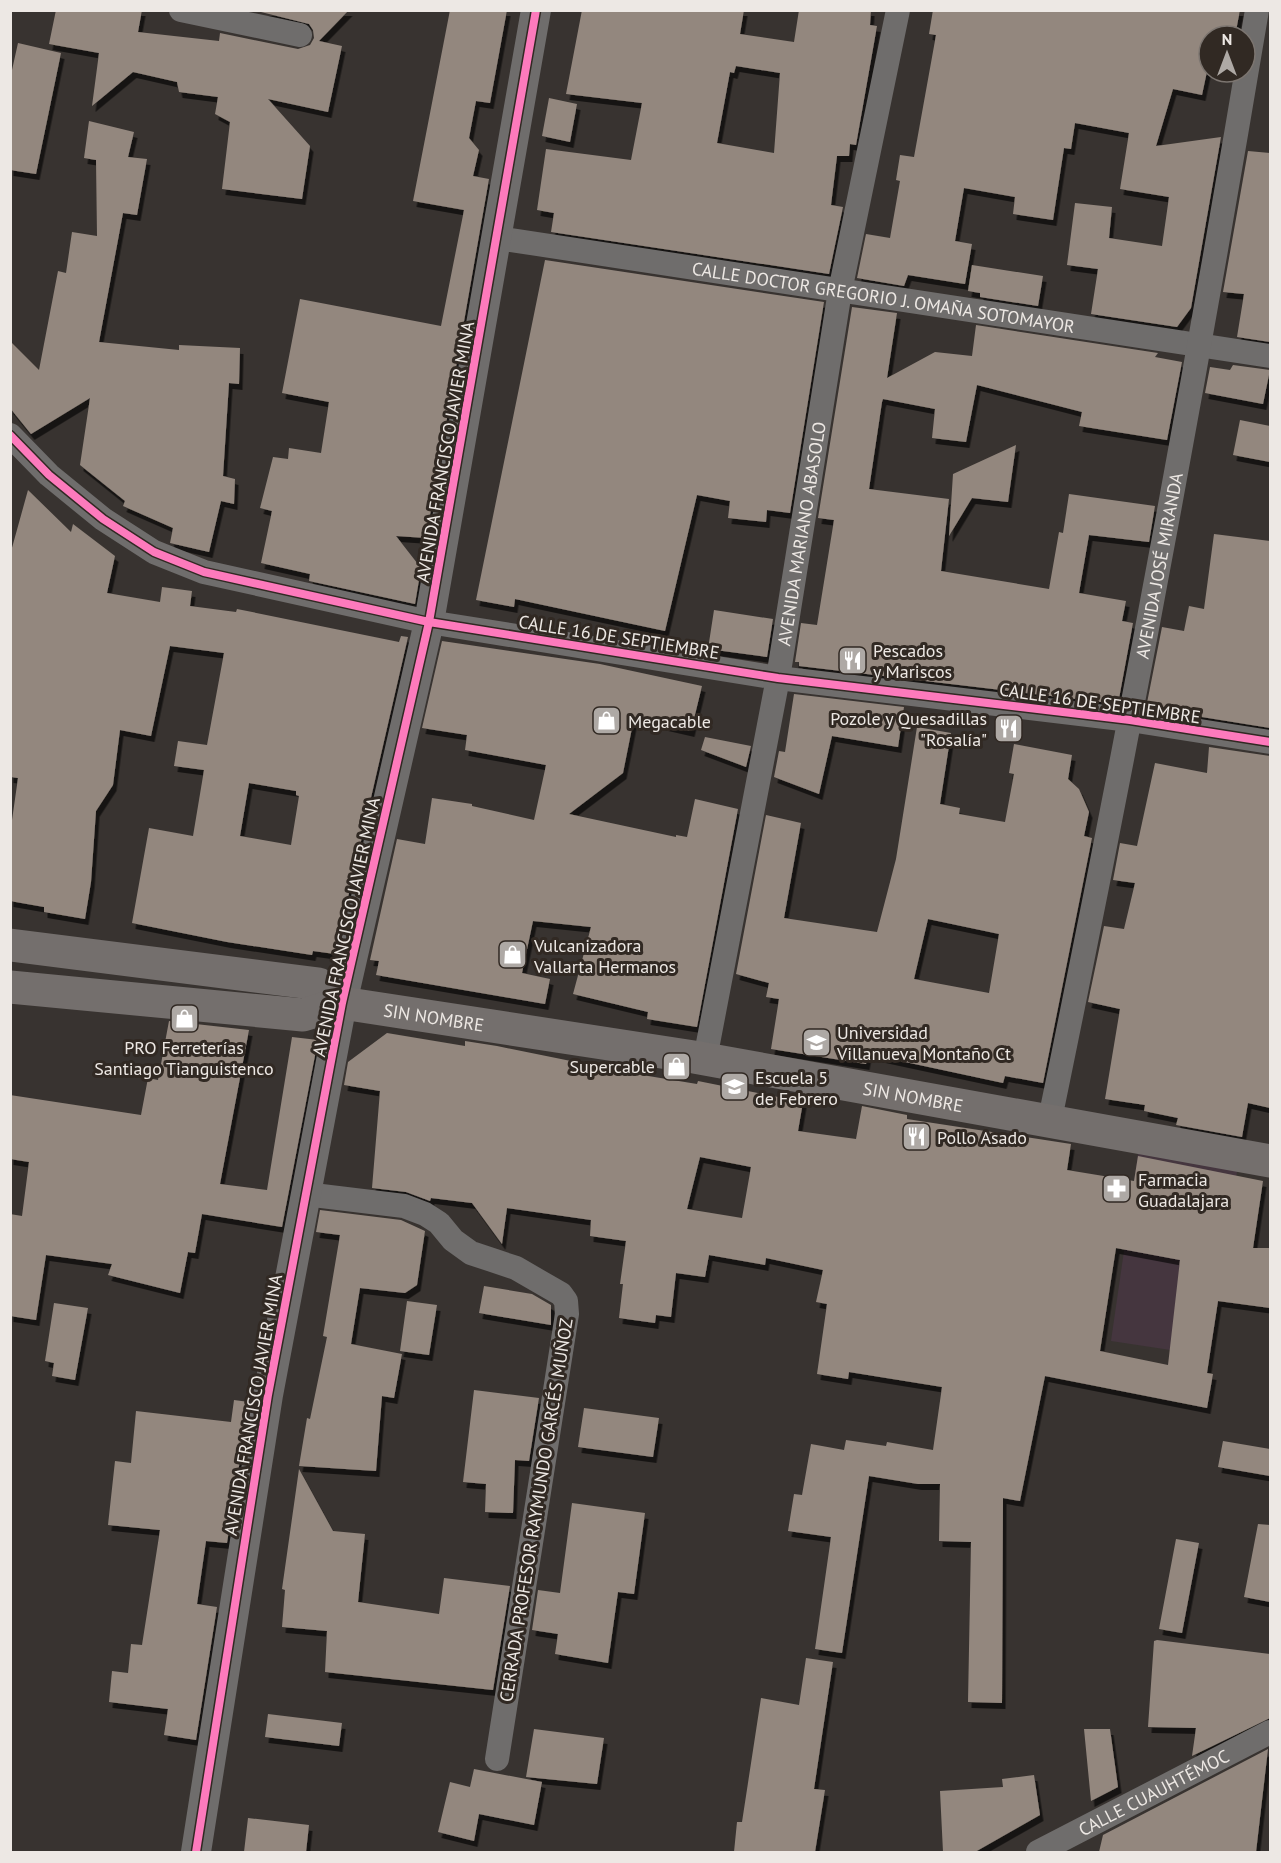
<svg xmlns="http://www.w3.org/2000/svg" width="1281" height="1863" viewBox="0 0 1281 1863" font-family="'PT Sans',sans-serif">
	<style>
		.education { fill: #45363f }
		.building { fill: #93877e; fill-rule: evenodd; filter: url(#shadow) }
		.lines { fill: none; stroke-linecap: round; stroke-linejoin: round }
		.minor { stroke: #6f6d6c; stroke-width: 24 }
		.tertiary { stroke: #6f6d6c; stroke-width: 30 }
		.secondary { stroke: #746f6d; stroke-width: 33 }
		.cycleway-casing { stroke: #312923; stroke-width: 11 }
		.cycleway { stroke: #fd7abc; stroke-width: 8 }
		.labels { text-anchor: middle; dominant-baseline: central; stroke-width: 6; stroke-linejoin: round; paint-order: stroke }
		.street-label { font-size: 18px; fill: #ede8e4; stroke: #312923 }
		.poi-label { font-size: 18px; fill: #ede8e4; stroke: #312923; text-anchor: start }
	</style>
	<defs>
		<filter id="shadow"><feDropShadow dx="3.5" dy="6" stdDeviation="0" flood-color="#0009"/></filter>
	</defs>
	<rect width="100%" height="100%" fill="#383330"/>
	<path class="education" d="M1140,1140L1239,1158L1210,1356L1111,1341Z"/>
	<path class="building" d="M56,10H142L138,32L219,41L220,33L298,49L310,45L314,38L313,30L309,24L253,10H349L319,41L342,46L328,112L268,99L310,146L302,199L222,189L230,122L215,114L218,97L179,92L177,82L133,72L92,106L99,53L49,44Z
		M450,10H507L490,103L476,101L469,138L479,150L473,176L489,179L426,538L396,536L421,568L415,604L309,581L310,574L261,563L272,511L260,508L273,457L288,459L289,448L321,453L329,402L282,393L300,299L441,326L464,210L413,201Z
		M582,10H744L740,34L794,42L799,10H871L870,25L877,26L856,145L850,144L849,156H837L831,205L843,207L829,274L551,232L554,213L537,210L546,149L631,160L642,103L566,94ZM736,66L780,73L774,153L717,143L730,72L734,73Z
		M933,10H1240L1235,36H1209V62L1202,95L1173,89L1156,146L1221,137L1191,308L1177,327L1091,314L1098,269L1067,265L1075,203L1112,207L1109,238L1162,246L1169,197L1120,189L1129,133L1075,123L1071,149L1064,148L1053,220L1013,214L1015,197L964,188L955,241L972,244L965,284L908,275L904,286L857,278L866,234L890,238L900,181L896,180L900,155L914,157L936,35L929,34Z
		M18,43L61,53L36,174L10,170V79Z
		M549,98L577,104L570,142L542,136Z
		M89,121L134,132L128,157L147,159L137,215L123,213L99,342L179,350V345L240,348L239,384L229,383L223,476L235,479L234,504L221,501L209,552L170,543L173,528L123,506L125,501L80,465L90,398L31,434L10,408V341L39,370L58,271L66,273L72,232L97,236L96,160L84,158Z
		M1248,151L1270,153V342L1237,337L1244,294L1223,292Z
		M545,260L824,302L790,513L767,510L766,522L728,518L730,501L697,495L665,631L515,599L514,607L476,600Z
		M972,265L1043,276L1038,306L980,297V293L968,291Z
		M852,307L897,313L887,378L935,352L972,356L976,325L1158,353L1155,357L1182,362L1167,440L1079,426L1082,412L977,385L966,442L932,438L935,409L883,399L882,402L869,489L949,499L941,571L1049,589L1059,532L1063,533L1069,494L1155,506L1149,542L1089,535L1079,593L1126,601L1122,621L1133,623L1118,704L799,666V662H795L801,623L817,625L834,520L818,518Z
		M1233,365L1270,370L1263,404L1205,393L1210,367L1230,370Z
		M1240,420L1270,426V462L1233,455Z
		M1016,445L1008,502L972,498L949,536L953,474Z
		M28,490L71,532L73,524L115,556L107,593L160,602L162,587L192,591L190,606L236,612L237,609L399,642L401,636L408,637L335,954L313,951L312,955L227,942L132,923L149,828L193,836L204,770L174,766L178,741L207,745L224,653L170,646L151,736L120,730L113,785L96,811L91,882L85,919L44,912V907L10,901V834L18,778L10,777V555ZM249,783L296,791V795L299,796L291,845L240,836Z
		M1214,534L1270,541V728L1146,708L1162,627L1184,631L1189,606L1204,609Z
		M714,610L773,619L767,657L708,649Z
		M442,641L600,664L702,686L691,731L634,718L623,773L569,814L676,837V835L687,837L695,799L738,809L697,1027L647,1019L648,1012L573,994L591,927L533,921L522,973L550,979L545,1004L376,975L379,961L370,960L397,839L425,844L432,798L472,804V806L534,820L546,765L465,750L467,735L422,728Z
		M794,694L904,707L898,747L832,736L819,794L774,777L779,751L785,752Z
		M917,727L951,733L940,804L960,808L959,814L1005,822L1014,774L1009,773L1014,744L1072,755L1068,779L1079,789L1089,812L1084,836L1092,838L1043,1083L1005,1076L1003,1083L868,1054L866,1064L771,1049L779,999L766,997L769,983L736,974L766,815L801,823L784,918L877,932L896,859ZM928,919L999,934L989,993L914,979Z
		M705,737L751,746L746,767L701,750Z
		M1209,747L1270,756V1108L1248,1103L1242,1137L1176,1125L1178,1118L1144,1111L1145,1105L1105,1099L1120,1009L1088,1002L1104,926L1124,929L1135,883L1113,880L1120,843L1137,846L1155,763L1207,773Z
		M169,1021L249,1030L220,1184L267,1190L292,1037L318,1040L282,1227L202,1214L195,1253L188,1252L180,1293L108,1275L112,1264L46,1255L36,1320L10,1316V1214L22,1216L29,1162L10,1159V1095L141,1115L148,1078L158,1080Z
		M387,1033L465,1046V1041L497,1046L630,1073L697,1084L698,1081L803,1102L798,1131L856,1139L862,1106L907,1115V1119L1071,1144L1067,1170L1134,1181L1138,1156L1263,1181L1253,1248H1270V1308L1218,1301L1207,1373L1213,1374L1207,1408L1045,1376L1020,1501L1003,1498L1002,1703L968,1702L971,1542L939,1541L940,1484H918L869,1476L842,1653L815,1649L831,1537L788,1531L794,1494L802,1495L811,1444L844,1450L846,1440L886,1446L887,1442L933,1450L942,1387L849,1372L848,1379L817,1374L827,1304L816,1302L823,1270L766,1258L765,1265L709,1255L705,1277L676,1273L671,1317L656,1315L655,1323L619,1318L623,1284H620L626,1241L590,1236L591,1220L507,1208L502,1244L472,1203L431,1198L430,1201L406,1192L372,1188L380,1091L344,1085L348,1062ZM700,1157L751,1167L742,1218L687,1209ZM1116,1248L1180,1260L1168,1365L1100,1351Z
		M320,1210L401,1220L425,1231L417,1285L405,1293L360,1288L351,1344L402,1354L394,1398L382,1396L376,1471L299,1466L307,1418L310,1419L327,1337L323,1336L340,1235L316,1232Z
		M484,1286L532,1294L551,1305V1325L479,1313Z
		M407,1301L437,1305L429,1355L400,1351Z
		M54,1303L88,1308L75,1380L52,1376L54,1363L45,1361Z
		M474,1390L539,1398L529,1461L515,1460L513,1513L485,1512L486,1484L463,1482Z
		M234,1400L249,1402L227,1543L206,1541L197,1604L217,1607L196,1740L164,1735L168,1709L109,1702L112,1671L128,1673L131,1644L142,1645L160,1530L108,1525L115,1461L131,1463L136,1411L231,1422Z
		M584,1408L659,1418L653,1457L578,1447Z
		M1223,1441L1270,1449V1476L1218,1467Z
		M299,1469L333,1531L365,1534L358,1602L439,1614L444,1578L510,1586L493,1690L325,1672L327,1631L282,1627L285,1590L282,1589Z
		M572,1503L645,1513L634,1594L618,1592L608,1663L555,1654L558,1634L532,1630L538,1590L560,1593Z
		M1258,1524L1270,1525V1602L1244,1597Z
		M1176,1539L1199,1543L1182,1633L1159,1629Z
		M1157,1640L1270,1654V1718L1192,1756L1196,1728L1148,1727L1154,1641Z
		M806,1658L833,1662L814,1789L825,1790L815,1852H734L737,1822H742L761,1698L799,1705Z
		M268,1714L342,1723L339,1746L265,1737Z
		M534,1729L604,1738L597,1784L526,1777Z
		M1084,1729H1110L1118,1787L1091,1801Z
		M1268,1749L1256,1852H1099L1103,1835Z
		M474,1769L542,1782L534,1825L479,1814L474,1841L438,1832L450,1782L470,1787Z
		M1034,1775L1040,1815L975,1852H943L940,1791L1003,1787L1002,1779Z
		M248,1818L309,1825L306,1852H244Z"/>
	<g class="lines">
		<g class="minor">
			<path d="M181,10L300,35"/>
			<path id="s1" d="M498,238L1270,356"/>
			<path d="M10,435L49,475L103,519L154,552L204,572L429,622L778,678L1130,720L1270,742"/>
			<path id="s2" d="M705,1059L778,678L840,291L898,10"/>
			<path id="s3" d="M1050,1119C1126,751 1195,382 1257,10"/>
			<path d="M305,1194L404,1206L425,1214L439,1223L453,1240L471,1253L516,1268L561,1294L566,1301L567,1314L497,1759"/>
			<path id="s4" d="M1038,1852L1270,1732"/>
		</g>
		<path class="tertiary" d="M196,1852L268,1395L342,1003L429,622L536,10"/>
		<g class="secondary">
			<path d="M10,945L319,984L342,1003"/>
			<path id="s5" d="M10,987L303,1015L342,1003L694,1057L1270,1161"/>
		</g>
		<defs>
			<path id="cycleway" d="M10,435L49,475L103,519L154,552L204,572L429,622L778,678L1130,720L1270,742
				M196,1852L268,1395L342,1003L429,622L536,10"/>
		</defs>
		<use href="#cycleway" class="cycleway-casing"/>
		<use href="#cycleway" class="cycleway"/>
	</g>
	<defs>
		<symbol id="restaurant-square" viewBox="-11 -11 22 22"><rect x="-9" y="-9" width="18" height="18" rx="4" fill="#aea9a5" stroke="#312923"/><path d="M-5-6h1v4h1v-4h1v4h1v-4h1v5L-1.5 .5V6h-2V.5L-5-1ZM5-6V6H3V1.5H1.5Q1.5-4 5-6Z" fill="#fff"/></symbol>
		<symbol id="shop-square" viewBox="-11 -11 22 22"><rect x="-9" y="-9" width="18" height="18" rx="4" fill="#aea9a5" stroke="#312923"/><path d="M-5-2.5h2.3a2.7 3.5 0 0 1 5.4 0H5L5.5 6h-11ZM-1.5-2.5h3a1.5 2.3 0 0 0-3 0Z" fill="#fff"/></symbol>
		<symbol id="university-square" viewBox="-11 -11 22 22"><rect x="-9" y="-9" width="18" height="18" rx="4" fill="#aea9a5" stroke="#312923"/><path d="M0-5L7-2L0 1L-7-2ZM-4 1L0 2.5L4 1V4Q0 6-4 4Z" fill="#fff"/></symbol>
		<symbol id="school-square" viewBox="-11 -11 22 22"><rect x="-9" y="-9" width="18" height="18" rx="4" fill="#aea9a5" stroke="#312923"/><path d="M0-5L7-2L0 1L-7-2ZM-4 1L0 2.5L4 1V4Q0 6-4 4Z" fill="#fff"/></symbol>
		<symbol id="pharmacy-square" viewBox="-11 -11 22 22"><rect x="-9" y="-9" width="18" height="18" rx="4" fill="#aea9a5" stroke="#312923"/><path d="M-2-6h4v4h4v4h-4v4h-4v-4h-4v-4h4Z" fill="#fff"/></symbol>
	</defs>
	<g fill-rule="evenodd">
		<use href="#restaurant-square" x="836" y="644" width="33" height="33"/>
		<use href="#shop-square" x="590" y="704" width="33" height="33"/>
		<use href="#restaurant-square" x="992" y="712" width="33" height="33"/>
		<use href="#shop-square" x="496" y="938" width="33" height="33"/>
		<use href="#shop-square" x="168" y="1002" width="33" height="33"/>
		<use href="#university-square" x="800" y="1026" width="33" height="33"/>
		<use href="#shop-square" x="660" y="1050" width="33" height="33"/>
		<use href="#school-square" x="718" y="1070" width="33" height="33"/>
		<use href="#restaurant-square" x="900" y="1120" width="33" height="33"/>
		<use href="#pharmacy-square" x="1100" y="1172" width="33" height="33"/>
	</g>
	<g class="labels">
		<g class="street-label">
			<text stroke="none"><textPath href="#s1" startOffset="390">CALLE DOCTOR GREGORIO J. OMAÑA SOTOMAYOR</textPath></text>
			<text transform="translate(445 452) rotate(-80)">AVENIDA FRANCISCO JAVIER MINA</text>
			<text stroke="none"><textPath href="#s2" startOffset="534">AVENIDA MARIANO ABASOLO</textPath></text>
			<text stroke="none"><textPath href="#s3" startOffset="564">AVENIDA JOSÉ MIRANDA</textPath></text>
			<text transform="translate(619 637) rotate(9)">CALLE 16 DE SEPTIEMBRE</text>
			<text transform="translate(1100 703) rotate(8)">CALLE 16 DE SEPTIEMBRE</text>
			<text transform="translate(346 927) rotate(-78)">AVENIDA FRANCISCO JAVIER MINA</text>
			<text stroke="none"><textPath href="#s5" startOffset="428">SIN NOMBRE</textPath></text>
			<text stroke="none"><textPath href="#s5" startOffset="914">SIN NOMBRE</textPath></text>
			<text transform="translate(253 1405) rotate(-80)">AVENIDA FRANCISCO JAVIER MINA</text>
			<text transform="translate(536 1510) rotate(-81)">CERRADA PROFESOR RAYMUNDO GARCÉS MUÑOZ</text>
			<text stroke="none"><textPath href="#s4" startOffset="130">CALLE CUAUHTÉMOC</textPath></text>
		</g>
		<g class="poi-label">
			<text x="873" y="650">Pescados<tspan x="873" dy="21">y Mariscos</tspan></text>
			<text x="987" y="718" text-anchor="end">Pozole y Quesadillas<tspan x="987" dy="21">"Rosalía"</tspan></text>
			<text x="628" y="721">Megacable</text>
			<text x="534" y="945">Vulcanizadora<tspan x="534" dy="21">Vallarta Hermanos</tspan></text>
			<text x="837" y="1032">Universidad<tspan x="837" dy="21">Villanueva Montaño Ct</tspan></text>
			<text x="184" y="1047" text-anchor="middle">PRO Ferreterías<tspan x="184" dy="21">Santiago Tianguistenco</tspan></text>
			<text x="655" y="1066" text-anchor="end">Supercable</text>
			<text x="755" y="1077">Escuela 5<tspan x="755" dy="21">de Febrero</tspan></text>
			<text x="937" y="1137">Pollo Asado</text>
			<text x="1138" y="1179">Farmacia<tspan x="1138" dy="21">Guadalajara</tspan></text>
		</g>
	</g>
	<rect width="1281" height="1863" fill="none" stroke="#ede8e4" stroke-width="24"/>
	<g transform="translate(1227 54)"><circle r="28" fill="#312923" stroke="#7c7570" stroke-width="1.5"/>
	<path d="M0-4.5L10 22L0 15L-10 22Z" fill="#aea9a5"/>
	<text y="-9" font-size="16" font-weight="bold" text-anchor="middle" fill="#ede8e4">N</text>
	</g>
</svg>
